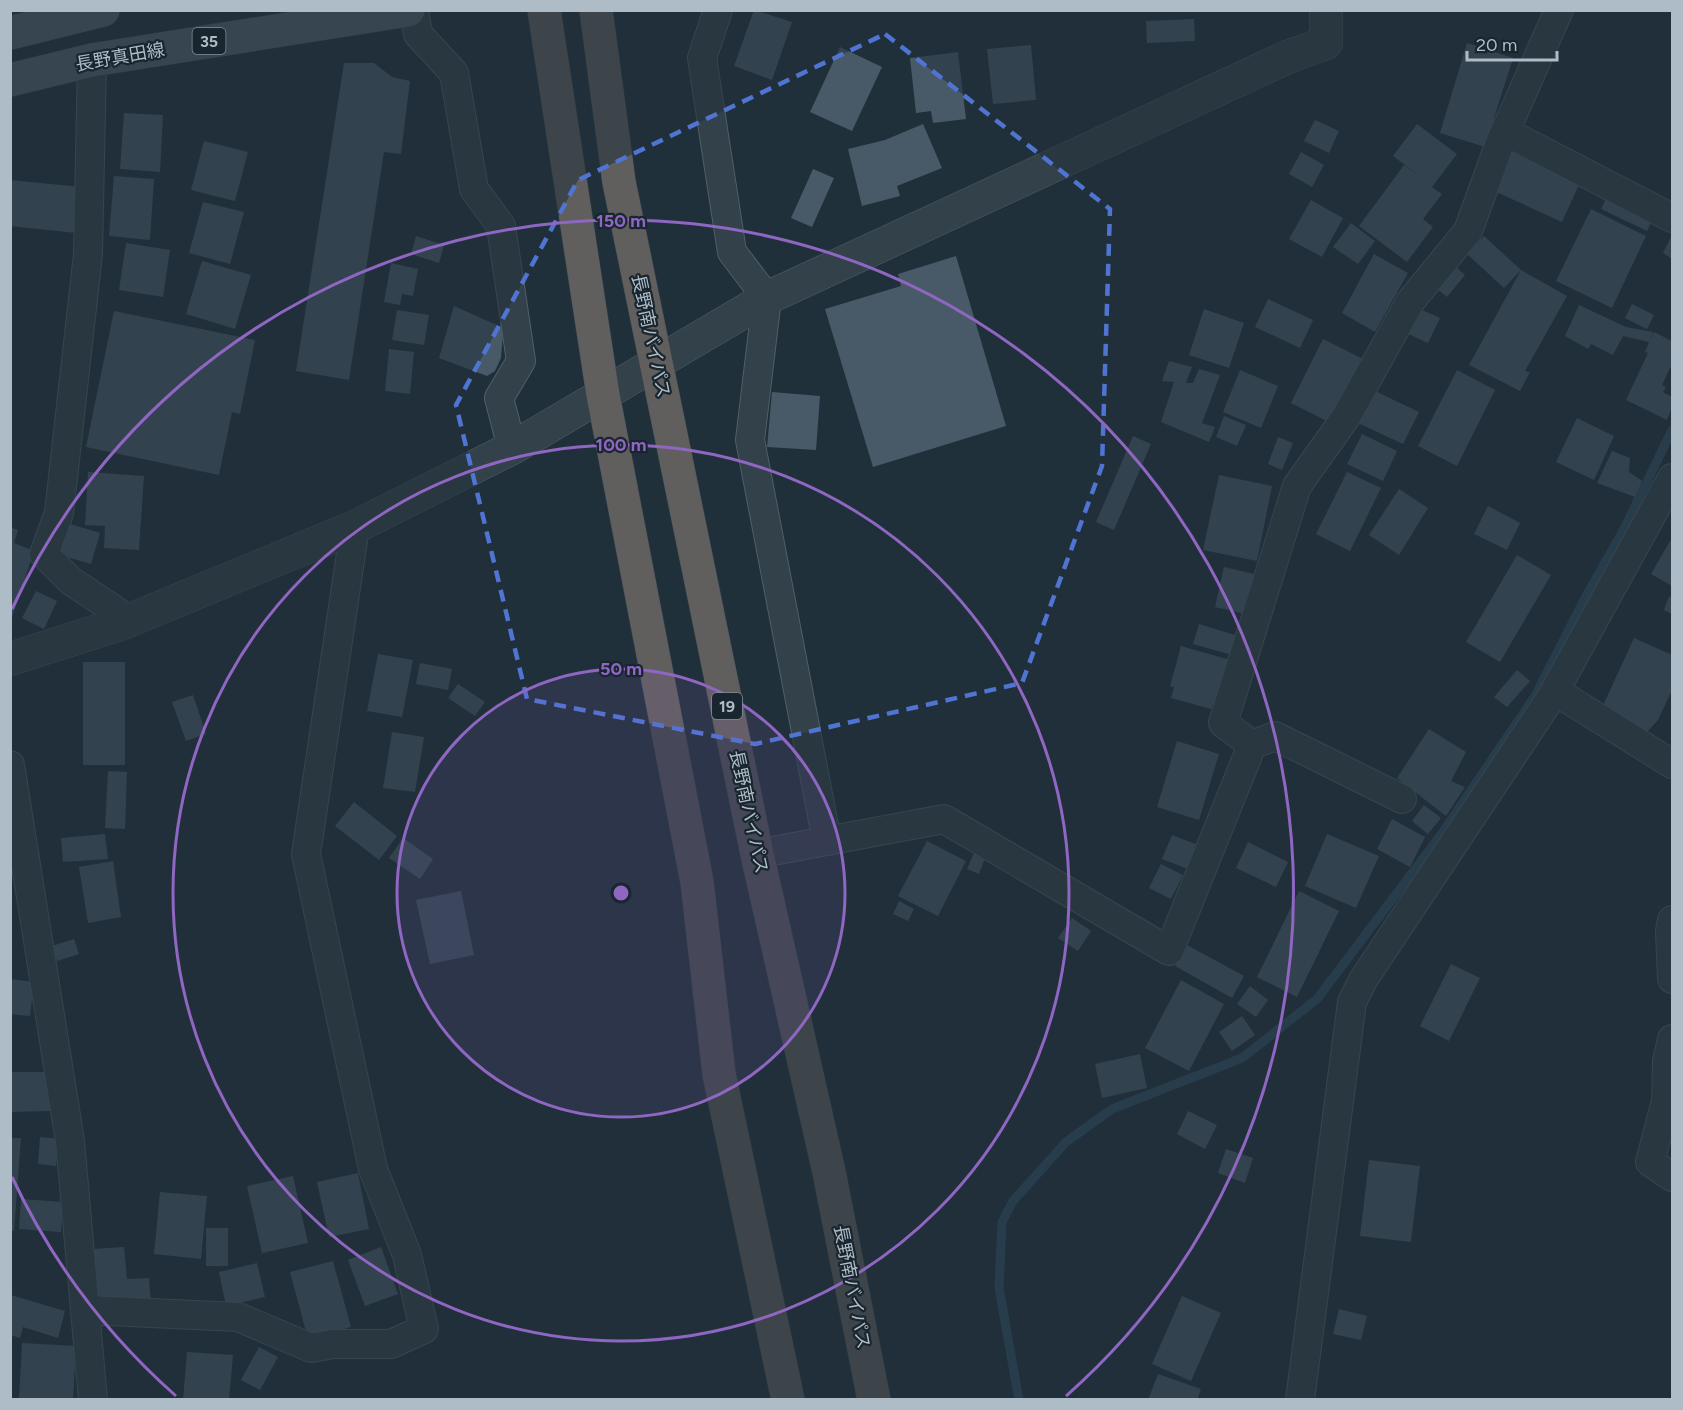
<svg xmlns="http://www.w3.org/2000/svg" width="1683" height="1410" viewBox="0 0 1683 1410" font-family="Figtree,'Noto Sans JP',sans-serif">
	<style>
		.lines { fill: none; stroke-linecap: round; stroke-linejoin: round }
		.stream { stroke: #324f63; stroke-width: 9 }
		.building { fill: #485a67 }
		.minor-casing { stroke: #515f68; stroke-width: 30 }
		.tertiary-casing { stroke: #515f68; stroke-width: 34 }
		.primary-casing { stroke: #404d57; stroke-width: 34 }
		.trunk-casing { stroke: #3e4c55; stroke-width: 34 }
		.minor { stroke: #33414a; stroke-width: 28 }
		.tertiary { stroke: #33414a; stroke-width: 33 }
		.primary { stroke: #51606b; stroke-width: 33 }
		.trunk { stroke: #615f5e; stroke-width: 33 }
		.marked { fill: none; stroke: #5074d2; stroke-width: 4.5; stroke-dasharray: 12 8; stroke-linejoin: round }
		.ring { fill: none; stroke: #8f66c2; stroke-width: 3 }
		.labels { text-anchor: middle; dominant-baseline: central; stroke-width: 4.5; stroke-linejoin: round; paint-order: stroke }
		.shield { fill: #19262f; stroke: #818f99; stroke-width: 1.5 }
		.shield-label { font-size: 16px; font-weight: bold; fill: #aebcc7 }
		.street-label { font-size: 18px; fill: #aebcc7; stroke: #19262f }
		.centre { fill: #8f66c2; stroke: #19262f; stroke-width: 3 }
		.ring-label { font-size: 18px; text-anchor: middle; font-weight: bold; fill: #8f66c2; stroke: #19262f; stroke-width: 4.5; stroke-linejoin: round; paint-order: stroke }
	</style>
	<rect width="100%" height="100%" fill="#20303a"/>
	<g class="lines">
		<path class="stream" d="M1019,1400L999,1288L1002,1222L1013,1201L1066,1142L1112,1109L1242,1058L1317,999L1440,836L1535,696L1585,598L1624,529L1672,430"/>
	</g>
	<path class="building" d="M754,10L792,22L772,80L734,66Z
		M1194,19L1195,41L1147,43L1146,21Z
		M1467,43L1513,58L1485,147L1440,133Z
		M1031,45L1036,100L993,104L987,49Z
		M840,47L882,67L852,131L810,112Z
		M958,52L966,119L933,123L931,111L916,113L910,58Z
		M344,63H374L392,77L410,81L401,154L384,152L349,380L296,371Z
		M124,113L163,115L160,172L120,169Z
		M1315,120L1339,131L1329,153L1304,141Z
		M923,124L942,168L897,186L900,196L862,206L848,149L885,140Z
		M1417,124L1457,154L1432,187L1442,194L1423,219L1433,227L1407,262L1359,226L1404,165L1421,177L1393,156Z
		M204,141L248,152L235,201L191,190Z
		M1513,144L1583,176L1562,222L1492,190Z
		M1301,152L1324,165L1312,187L1289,174Z
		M813,169L834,178L812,227L791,218Z
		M114,176L154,179L150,240L109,236Z
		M10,180L81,187L76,233L10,226Z
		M1610,190L1656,212L1647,231L1601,209Z
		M1311,200L1343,218L1322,257L1289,239Z
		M203,202L244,212L230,264L189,253Z
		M1591,209L1646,236L1612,308L1556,281Z
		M1351,223L1375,241L1358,264L1333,247Z
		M1672,235V259L1663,253Z
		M416,236L444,245L439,263L411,254Z
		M1484,236L1521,270L1567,296L1525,371L1530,372L1520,391L1469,365L1521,270L1504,288L1467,254Z
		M126,243L170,250L163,297L119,290Z
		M1374,254L1408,273L1375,332L1342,313Z
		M956,256L1006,426L873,467L825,309L901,286L898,274Z
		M202,261L251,275L235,329L186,314Z
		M1449,261L1465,275L1447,297L1431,284Z
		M391,263L418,269L413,296L402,294L400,305L384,302Z
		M1268,299L1313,320L1300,348L1255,327Z
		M1632,304L1654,315L1647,329L1625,318Z
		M1579,305L1626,327L1653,332L1651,339L1654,332L1672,341V369L1670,368L1662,385L1666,387L1663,392L1672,397V407L1667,420L1626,400L1648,353L1645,352L1649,342L1623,336L1613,355L1591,344L1588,349L1565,336Z
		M454,306L499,326L503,332L501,358L495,371L487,376L439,358Z
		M1415,307L1440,318L1428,343L1404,332Z
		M1204,309L1244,323L1229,368L1189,355Z
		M397,310L429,315L424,345L392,340Z
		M114,311L255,340L240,414L232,412L219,475L86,447Z
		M1323,339L1363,359L1331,423L1291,403Z
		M389,349L414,352L410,394L385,391Z
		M1169,361L1192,367L1186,383H1193L1199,369L1220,375L1202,423L1215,427L1209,442L1161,422L1174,382L1162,381Z
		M1240,370L1278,386L1261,428L1223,412Z
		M1457,370L1495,390L1457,466L1418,446Z
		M1373,390L1419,412L1403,444L1358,423Z
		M772,392L820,396L816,450L767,447Z
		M1224,416L1246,425L1237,446L1216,437Z
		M1577,418L1614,436L1594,480L1556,462Z
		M1362,434L1397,451L1383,481L1347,464Z
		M1133,436L1151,444L1114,530L1096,522Z
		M1278,437L1293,443L1282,470L1268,464Z
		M1612,451L1630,458L1629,472L1642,481L1635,497L1597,483Z
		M88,472L144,476L139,550L104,548L105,526L85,525Z
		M1347,472L1381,488L1350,551L1316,534Z
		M1219,475L1272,486L1257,561L1203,550Z
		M1399,489L1428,508L1399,555L1369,535Z
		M1488,506L1520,523L1507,550L1474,534Z
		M67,523L100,533L91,564L57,554Z
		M10,527L18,530L14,543L34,551L11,621Z
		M1670,541L1672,542V586L1651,574Z
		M1517,555L1551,575L1500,662L1466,642Z
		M1224,567L1254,574L1245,614L1215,607Z
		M36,591L57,601L44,629L22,618Z
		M1669,596L1672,598V614L1664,610Z
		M1199,624L1238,636L1232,655L1193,644Z
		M1634,638L1672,655V690L1658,720L1646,733L1600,712Z
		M1181,646L1230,660L1218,705L1213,704L1211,709L1171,698L1174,687L1170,686Z
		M378,654L413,660L402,717L367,711Z
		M83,662H125V765H83Z
		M420,663L452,669L448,690L416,684Z
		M1517,670L1530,681L1507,707L1494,697Z
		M458,684L485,702L475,716L448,698Z
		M193,695L206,734L186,741L172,702Z
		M1429,729L1466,752L1451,781L1465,787L1446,816L1397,778Z
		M392,732L424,737L415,792L383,788Z
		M1177,741L1219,754L1199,820L1157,807Z
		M108,771L127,772L125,829L105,828Z
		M354,802L397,836L379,860L335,826Z
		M1424,805L1441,818L1428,834L1412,821Z
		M1392,819L1425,837L1410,867L1377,849Z
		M105,834L108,859L63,862L61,838Z
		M1327,834L1379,856L1356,908L1305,886Z
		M1172,835L1198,845L1188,869L1162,859Z
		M403,838L433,859L420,879L389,858Z
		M927,841L966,861L938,916L898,896Z
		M1248,842L1288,862L1276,887L1236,868Z
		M976,848L987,853L979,874L967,869Z
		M113,861L121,917L88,923L79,867Z
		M1161,864L1183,875L1171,899L1149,888Z
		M461,891L474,955L430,964L416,900Z
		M1299,891L1339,911L1297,997L1257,977Z
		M899,901L914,909L908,921L893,914Z
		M1072,918L1091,931L1078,951L1058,938Z
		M74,939L79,954L57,961L52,946Z
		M1187,945L1244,976L1232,998L1175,966Z
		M1451,964L1480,978L1449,1041L1420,1026Z
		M10,979L34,982L30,1016L10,1014Z
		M1181,980L1224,1004L1189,1071L1145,1048Z
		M1250,986L1268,1000L1256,1017L1237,1004Z
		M1242,1016L1255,1035L1232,1051L1219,1032Z
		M1140,1054L1147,1088L1102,1098L1095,1064Z
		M10,1072H49L50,1111L11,1112Z
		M1188,1111L1217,1125L1205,1149L1177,1134Z
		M40,1137L59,1139L56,1166L38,1164Z
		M10,1138H21L14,1231H10Z
		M1226,1149L1253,1158L1245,1183L1218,1173Z
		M1369,1160L1420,1166L1411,1242L1360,1236Z
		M358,1173L369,1229L329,1237L317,1182Z
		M293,1176L308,1243L262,1253L247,1186Z
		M160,1192L207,1196L201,1259L154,1254Z
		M21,1199L63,1202L61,1232L19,1229Z
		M206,1228H228V1266H206Z
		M124,1247L127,1279L149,1278L151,1303L97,1306L93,1249Z
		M381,1247L398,1294L365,1306L348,1260Z
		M333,1261L351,1327L308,1339L290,1272Z
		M257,1263L265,1297L226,1306L219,1272Z
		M11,1295L65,1311L58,1338L23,1327L20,1338L10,1335Z
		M1182,1296L1221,1313L1191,1381L1152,1364Z
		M1339,1309L1367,1316L1361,1340L1333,1334Z
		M22,1343L76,1346L73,1400H19Z
		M259,1347L278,1357L260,1390L241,1380Z
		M187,1352L233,1355L229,1400H183Z
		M1158,1374L1201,1389L1197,1400H1148Z"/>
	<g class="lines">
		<defs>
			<path id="minor" d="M414,10L418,34L454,73L474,189L501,226L521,361L499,398L512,448
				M718,10L702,58L732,252L767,298L750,440L827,841
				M92,60L88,254L59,513L44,554L71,581L116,611L123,623
				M1506,132L1672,218
				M1555,691L1672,764
				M1252,745L1275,736L1402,799
				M10,765L70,1141L93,1400
				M757,854L944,819L1169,951L1252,745L1223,723L1297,486L1346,417L1410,302L1468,231L1500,143L1559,10
				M1672,920L1670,931L1672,979
				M1672,1039L1667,1061L1666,1101L1650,1162L1672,1177
				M87,1310L238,1317L311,1348L333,1344H391L424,1329L407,1255L373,1169L306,854L355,527
				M1300,1400L1352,1002L1363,980L1552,696L1672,478"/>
			<path id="tertiary" d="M10,659L123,623L355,527L512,448L767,298L1290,56L1326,43V10"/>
			<path id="primary" d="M10,33L103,10
				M10,80L92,60L408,10"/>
			<path id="trunk" d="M544,10L603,395L697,882L719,1074L788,1400
				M596,10L619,182L757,854L829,1172L874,1400"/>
		</defs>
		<use href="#minor" class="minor-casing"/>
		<use href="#tertiary" class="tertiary-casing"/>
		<use href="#primary" class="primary-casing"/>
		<use href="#trunk" class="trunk-casing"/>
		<use href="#minor" class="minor"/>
		<use href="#tertiary" class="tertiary"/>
		<use href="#primary" class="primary"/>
		<use href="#trunk" class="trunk"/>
	</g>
	<path d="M0 0H1683V1410H0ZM885,34L1110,209L1102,466L1022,683L755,744L527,699L456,405L578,180Z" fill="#20303a" fill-opacity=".55" fill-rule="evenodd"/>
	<path class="marked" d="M885,34L1110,209L1102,466L1022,683L755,744L527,699L456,405L578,180Z"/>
	<circle cx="621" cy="893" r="224" fill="#8f66c2" fill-opacity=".12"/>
	<g class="ring">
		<circle cx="621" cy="893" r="224"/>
		<circle cx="621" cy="893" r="448"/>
		<path d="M176 1396A672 672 0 0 1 12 1177M12 609A672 672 0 1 1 1066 1396"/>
	</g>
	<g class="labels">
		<g class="shield">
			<rect x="192.5" y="28" width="33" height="26" rx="4.5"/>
			<rect x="712" y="693" width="30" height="26" rx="4.5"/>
		</g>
		<g class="shield-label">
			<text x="209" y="41">35</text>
			<text x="727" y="706">19</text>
		</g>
		<g class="street-label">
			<text transform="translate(120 57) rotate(-10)">長野真田線</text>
			<text transform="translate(651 336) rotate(78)">長野南バイパス</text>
			<text transform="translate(749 812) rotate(78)">長野南バイパス</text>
			<text transform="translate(852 1287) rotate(79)">長野南バイパス</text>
		</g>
	</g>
	<circle cx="621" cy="893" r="9" class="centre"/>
	<g class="ring-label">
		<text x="621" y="227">150 m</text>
		<text x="621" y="451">100 m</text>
		<text x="621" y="675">50 m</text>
	</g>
	<rect width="1683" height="1410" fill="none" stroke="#aebcc7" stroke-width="24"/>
	<path d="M1467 51v9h90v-9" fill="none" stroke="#aebcc7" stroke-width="3"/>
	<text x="1476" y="51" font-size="18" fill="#aebcc7" stroke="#19262f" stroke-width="4.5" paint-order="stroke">20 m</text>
</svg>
